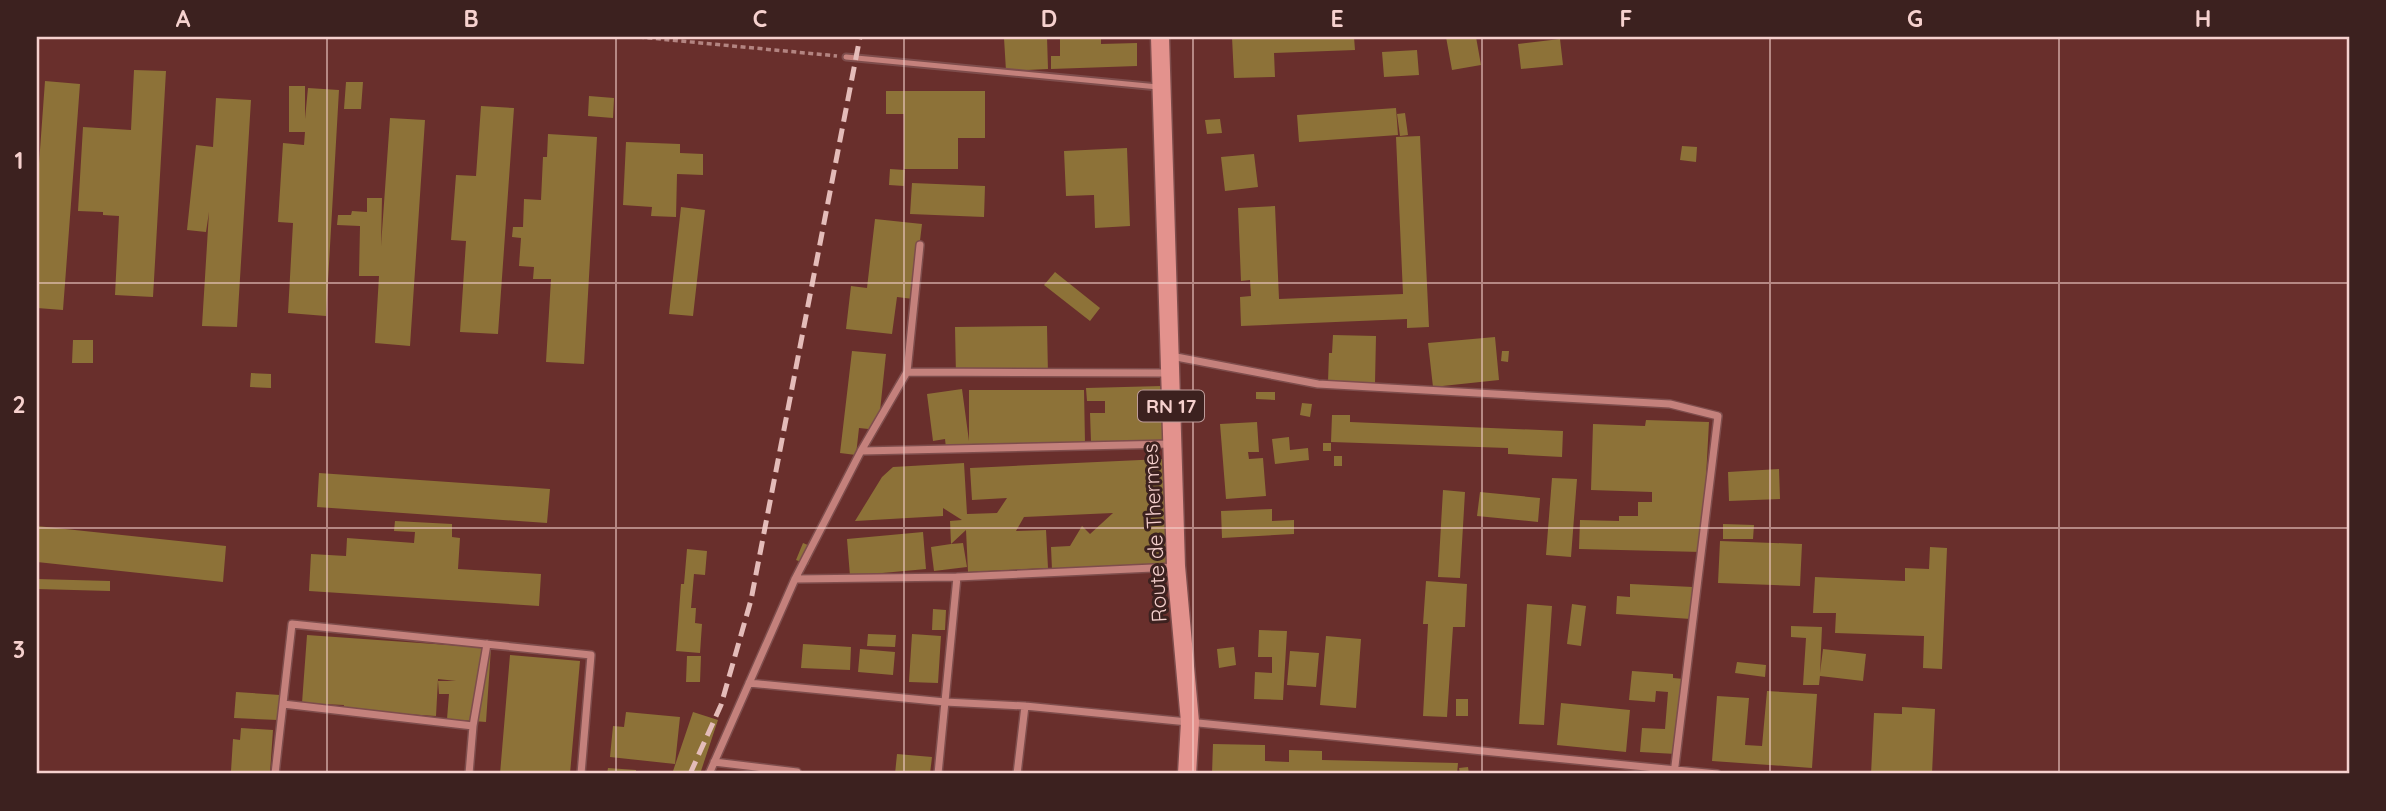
<svg xmlns="http://www.w3.org/2000/svg" width="2386" height="811" viewBox="0 0 2386 811" font-family="Quicksand,sans-serif">
	<style>
		.building { fill: #8d7238 }
		.lines { fill: none; stroke-linecap: round; stroke-linejoin: round }
		.lane-casing { stroke: #7e4d4c; stroke-width: 9 }
		.street-casing { stroke: #7e4d4c; stroke-width: 10 }
		.primary-casing { stroke: #7e4d4c; stroke-width: 21 }
		.path { stroke: #b38481; stroke-width: 3.5; stroke-dasharray: 5 3.5; stroke-linecap: butt }
		.lane { stroke: #c4817c; stroke-width: 5 }
		.street { stroke: #c4817c; stroke-width: 7 }
		.primary { stroke: #e3928d; stroke-width: 18 }
		.rail { stroke: #e4bcb9; stroke-width: 5; stroke-dasharray: 14 7; stroke-linecap: butt }
		.grid { fill: none; stroke: #f6d1ce; stroke-width: 2; stroke-opacity: 0.55 }
		.labels { text-anchor: middle; dominant-baseline: central; stroke-width: 6; stroke-linejoin: round; paint-order: stroke }
		.shield { fill: #3c211f; stroke: #be9c9a; stroke-width: 2 }
		.shield-label { font-size: 19px; font-weight: bold; fill: #f6d1ce }
		.street-label { font-size: 21px; fill: #f6d1ce; stroke: #3c211f }
		.neatline { fill: none; stroke: #f6d1ce; stroke-width: 2.5 }
		.grid-label { font-size: 23px; text-anchor: middle; font-weight: bold; fill: #f6d1ce }
	</style>
	<rect width="100%" height="100%" fill="#692f2c"/>
	<path class="building" d="M1047,37L1048,69L1006,71L1004,38Z
		M1060,37H1101V44L1137,43V66L1051,69V56H1060Z
		M1232,37H1354L1355,50L1274,53L1275,77L1234,78Z
		M1446,37H1476L1481,65L1452,70Z
		M1560,39L1563,65L1521,69L1518,44Z
		M1417,50L1419,75L1384,77L1382,52Z
		M134,70L166,71L153,297L115,295L119,216L103,215V212L78,211L83,127L131,130Z
		M45,81L80,84L63,310L37,308V191Z
		M346,82H363L361,109H344Z
		M289,86H305V119L308,88L339,90L326,316L288,313L293,223L278,222L283,143L304,145L305,132H289Z
		M886,91H985V138H958V169H904V114H886Z
		M589,96L614,98L613,118L588,116Z
		M216,98L251,100L237,327L202,326L209,212L206,232L187,230L196,145L213,147Z
		M481,106L514,108L498,334L460,332L466,241L451,240L456,175L476,176Z
		M1396,108L1398,135L1299,142L1297,115Z
		M1405,113L1408,135L1400,136L1397,114Z
		M390,118L425,120L410,346L375,343L379,276H359L360,226L337,225L338,215H351L352,211L367,212V198H382L381,246Z
		M1220,119L1222,133L1207,134L1205,120Z
		M548,134L597,137L584,364L546,362L551,279H533L534,267L519,266L521,238L512,237L513,227H523L524,199L541,200L543,157H547Z
		M1420,136L1429,327L1407,328V319L1241,326L1240,297L1251,296L1250,280L1241,281L1238,208L1275,206L1279,299L1403,294L1396,137Z
		M626,142L680,144V153L703,154V175L677,174L676,217L651,216L652,207L623,205Z
		M1682,146L1697,147L1696,162L1680,160Z
		M1127,148L1130,226L1095,228L1094,195L1066,196L1064,151Z
		M1254,154L1258,187L1225,191L1221,157Z
		M890,169L905,170L904,186L889,185Z
		M912,183L985,186L984,217L910,214Z
		M681,207L705,210L693,316L669,314Z
		M875,219L922,224L913,299L897,297L892,334L846,329L851,286L867,288Z
		M1055,272L1100,308L1090,321L1044,285Z
		M1047,326L1048,375L956,376L955,327Z
		M1333,335L1376,336L1375,383L1328,382L1329,353H1332Z
		M1495,337L1499,380L1433,387L1428,343Z
		M73,340H93V363H72Z
		M852,351L886,354L878,430L859,428L856,455L840,453Z
		M1502,351H1509L1508,362L1501,361Z
		M251,373L271,374V388L250,387Z
		M1162,386L1163,440L1091,442L1090,413H1105V401H1087L1086,388Z
		M962,389L969,441V390H1084L1085,443L969,444L946,448L945,439L933,441L927,394Z
		M1256,392H1275V400L1256,399Z
		M1302,403L1312,404L1310,417L1300,415Z
		M1332,415H1350V422L1563,431L1562,457L1508,454V448L1331,442Z
		M1646,420L1709,422L1702,552L1579,549L1580,520L1619,521V516H1638V502H1652V492L1591,490L1593,424L1645,426Z
		M1257,422L1259,452H1248L1249,459L1263,458L1266,496L1226,499L1220,424Z
		M1289,437L1290,450L1308,448L1309,460L1275,464L1272,439Z
		M1323,443H1331V451H1323Z
		M1334,456H1342V466H1334Z
		M1162,459L1167,564L1052,570L1051,547L1070,546L1082,526L1090,534L1113,513L1024,517L1016,531L1046,530L1048,568L968,572L966,530L951,544L963,543L967,567L934,571L931,547L951,544L950,521L962,520L943,508V516L855,521L882,477L893,467L964,463L967,514L997,513L1007,498L972,500L970,468Z
		M1779,469L1780,499L1729,501L1728,472Z
		M319,473L550,489L547,523L317,507Z
		M1552,478L1577,479L1571,557L1546,555Z
		M1443,490L1465,492L1460,578L1438,577Z
		M1480,492L1540,498L1538,522L1477,516Z
		M1272,509V521L1294,520V534L1222,538L1221,511Z
		M395,521L452,524V537L460,538L458,569L541,574L539,606L309,591L311,554L346,556L347,538L414,543L415,532L394,531Z
		M1723,524L1754,525L1753,539H1723Z
		M37,526L226,546L223,582L37,562Z
		M923,532L926,569L850,576L847,539Z
		M1720,541L1802,544L1800,586L1718,583Z
		M803,543L815,548L808,565L796,560Z
		M1930,547L1947,548L1942,669L1923,668L1924,636L1835,633L1836,613H1813L1815,577L1905,581V568L1929,569Z
		M687,549L707,551L705,575L694,574L691,608H696L695,623L702,624L700,653L676,651L681,584H684Z
		M37,579L110,581V591L37,589Z
		M1426,581L1467,584L1465,627H1453L1447,717L1423,716L1428,624H1423Z
		M1630,584L1693,587L1691,619L1616,614L1617,596L1630,597Z
		M1527,604L1552,606L1544,725L1519,724Z
		M1572,604L1586,606L1581,646L1567,644Z
		M933,609L946,610L945,630H932Z
		M1791,626L1822,627L1820,673L1823,649L1866,654L1863,681L1820,676L1819,685H1803L1806,638L1791,637Z
		M1259,630L1287,631L1283,700L1254,699L1255,672L1272,673V657H1258Z
		M868,634L896,635L895,647L867,646Z
		M912,634L941,636L938,683L909,682Z
		M307,635L491,648L486,722L447,719L449,694H439L438,681H456L438,679L436,716L343,710L344,705L302,703Z
		M1326,636L1361,639L1356,708L1320,705Z
		M803,644L851,647L850,670L801,668Z
		M1234,647L1236,665L1219,668L1217,649Z
		M860,649L895,652L893,675L858,672Z
		M1290,651L1319,653L1316,687L1287,685Z
		M510,655L580,661L570,774H500Z
		M687,656H701L700,682H686Z
		M1737,662L1766,665L1765,677L1735,673Z
		M1632,671L1673,674V678L1684,679L1676,754L1640,752L1642,728L1665,729L1668,692L1656,691L1655,702L1629,700Z
		M1767,691L1817,694L1812,768L1712,761L1717,696L1749,698L1745,745L1762,746Z
		M236,692L280,695L278,720L234,718Z
		M1456,699H1468V716H1456Z
		M1561,703L1630,710L1626,752L1557,745Z
		M1902,707L1935,709L1932,774H1871L1874,713L1902,714Z
		M626,712L680,717L675,764L610,757L613,726L624,727Z
		M693,712L718,720L700,774H672Z
		M241,728L273,730L270,773L231,771L233,739L240,740Z
		M1213,744L1265,745V761L1289,762V750L1322,751V760L1458,763L1457,774H1212Z
		M897,754L932,757L930,774H895Z
		M1468,767L1469,774H1460L1459,768Z
		M608,768L636,770V774H607Z"/>
	<g class="lines">
		<defs>
			<path id="lane" d="M846,57L1158,87"/>
			<path id="street" d="M1171,356L1318,384L1670,404L1718,416L1674,774
				M907,372L1168,373
				M861,451L1171,444
				M795,579L957,577L1175,567
				M749,683L945,702L1025,706L1717,774
				M283,704L473,726
				M714,762L797,772
				M275,774L292,624L591,655L581,774
				M469,774L473,726L487,644
				M709,774L795,579L861,451L907,372L920,245
				M938,774L957,577
				M1017,774L1025,706"/>
			<path id="primary" d="M1160,37L1176,566L1190,722L1187,774"/>
		</defs>
		<use href="#lane" class="lane-casing"/>
		<use href="#street" class="street-casing"/>
		<use href="#primary" class="primary-casing"/>
		<path class="path" d="M639,37L837,56"/>
		<use href="#lane" class="lane"/>
		<use href="#street" class="street"/>
		<use href="#primary" class="primary"/>
		<path class="rail" d="M690,774L721,705L751,600L860,37"/>
	</g>
	<path class="grid" d="M327,37V774M616,37V774M904,37V774M1193,37V774M1482,37V774M1770,37V774M2059,37V774M37,283H2349M37,528H2349"/>
	<g class="labels">
		<rect class="shield" x="1138" y="390.5" width="66" height="31" rx="5"/>
		<g class="shield-label">
			<text x="1171" y="406">RN 17</text>
		</g>
		<g class="street-label">
			<text transform="translate(1154 533) rotate(-93)">Route de Thermes</text>
		</g>
	</g>
	<rect width="2386" height="811" fill="none" stroke="#3c211f" stroke-width="77"/>
	<rect x="38" y="38" width="2310" height="734" class="neatline"/>
	<g class="grid-label">
		<text x="183" y="27">A</text>
		<text x="471" y="27">B</text>
		<text x="760" y="27">C</text>
		<text x="1049" y="27">D</text>
		<text x="1337" y="27">E</text>
		<text x="1626" y="27">F</text>
		<text x="1915" y="27">G</text>
		<text x="2203" y="27">H</text>
		<text x="19" y="169">1</text>
		<text x="19" y="413">2</text>
		<text x="19" y="658">3</text>
	</g>
</svg>
